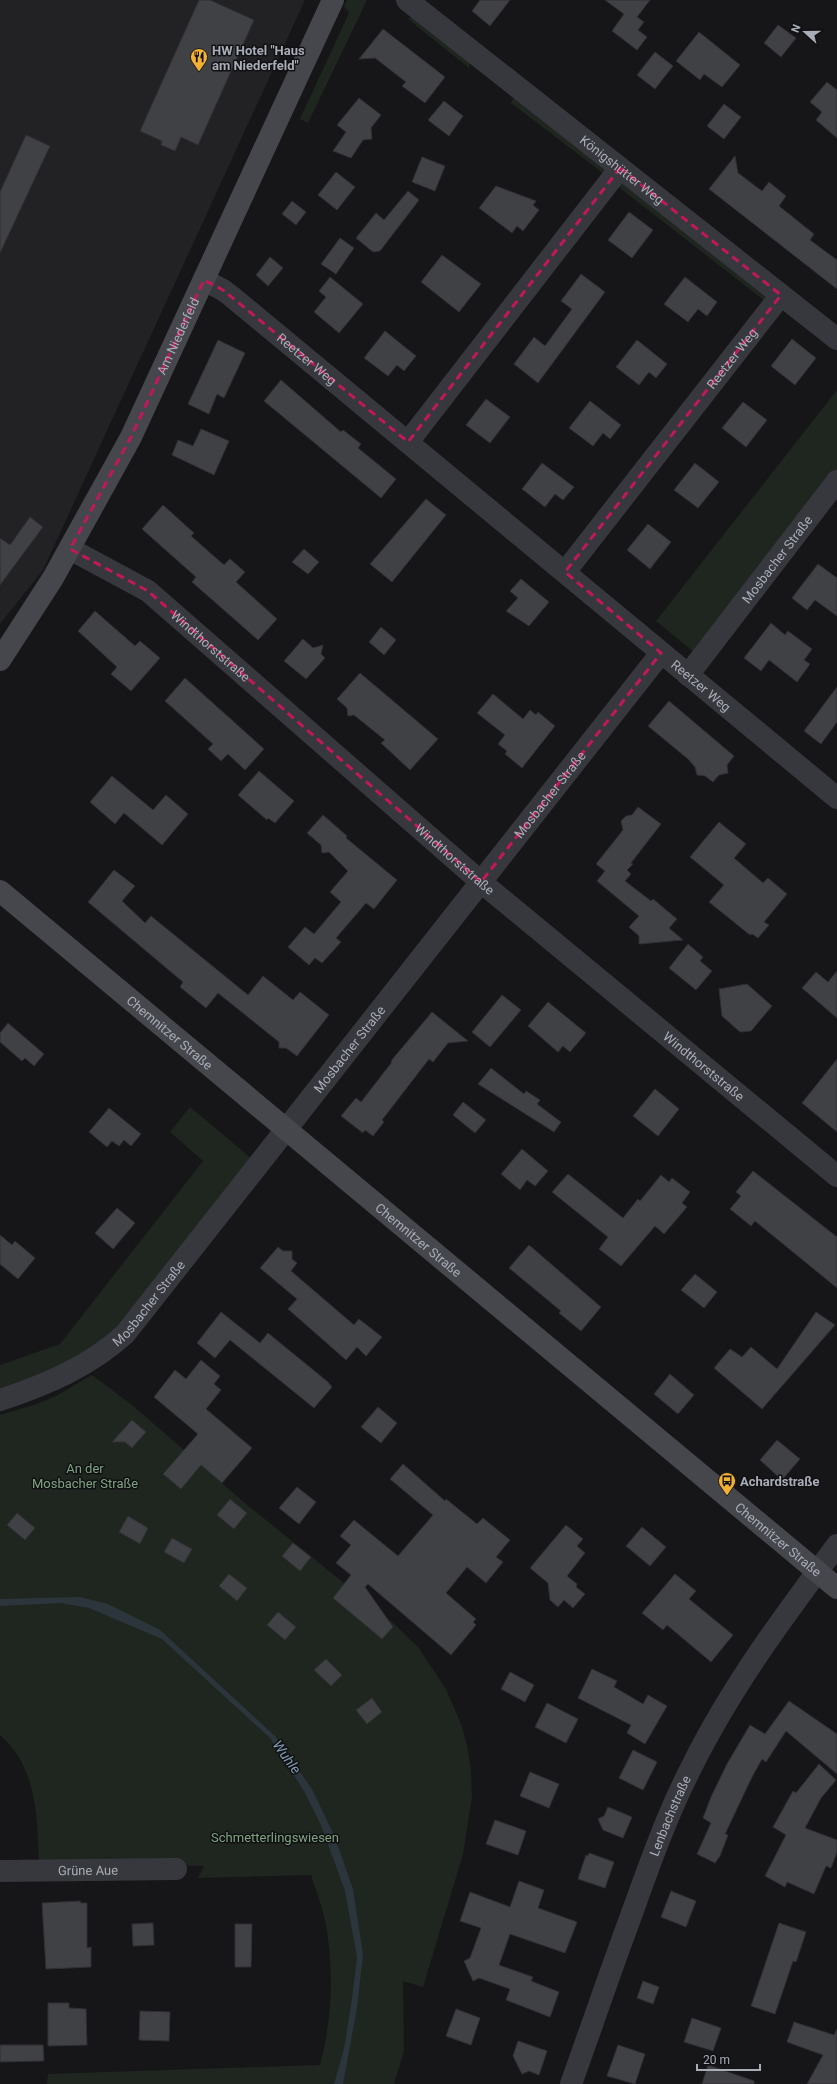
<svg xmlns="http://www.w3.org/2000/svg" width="837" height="2084" viewBox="0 0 837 2084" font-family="Roboto,sans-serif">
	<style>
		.built { fill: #222225 }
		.green { fill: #1e261f }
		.water { fill: #2c353c }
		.building { fill: #404145; stroke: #303034 }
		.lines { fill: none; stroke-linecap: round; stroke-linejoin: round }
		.street { stroke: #37383d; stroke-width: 22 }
		.secondary { stroke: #45474d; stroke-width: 22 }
		.marked { fill: none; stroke: #c2185b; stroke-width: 3; stroke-dasharray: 8 5; stroke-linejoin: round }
		.labels { text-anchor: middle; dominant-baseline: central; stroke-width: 3; stroke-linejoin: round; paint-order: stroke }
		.poi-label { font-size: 13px; font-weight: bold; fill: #a8adb8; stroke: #111113; text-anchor: start }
		.street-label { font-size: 13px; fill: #a8adb8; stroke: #111113 }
		.park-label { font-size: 13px; fill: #7fa381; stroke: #111113 }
		.water-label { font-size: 14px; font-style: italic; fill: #7f9bb3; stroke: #111113 }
	</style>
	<rect width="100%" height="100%" fill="#161618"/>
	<path class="built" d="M0,0H305L43,570L0,624Z"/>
	<path class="green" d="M347,0H367L308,123L300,119L349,13L344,6Z
		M416,15L471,59L469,68L408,19Z
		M518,97L604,164V174L511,103L513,99Z
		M625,182L766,292L765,301L616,185Z
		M837,390V470L699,652L695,653L656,621Z
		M190,1107L251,1158L121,1324L100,1343L53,1370L0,1389V1365L60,1344L203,1161L170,1132Z
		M92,1375L132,1405L245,1503L392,1622L418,1647L446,1689L461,1724L467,1745L471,1770L472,1797L463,1854L423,1987L403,1981L404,2051L394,2084H47L48,2074L320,2065C332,2020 334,1971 326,1925C323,1908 316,1891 311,1875L198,1878L204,1866L39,1864C37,1818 38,1768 0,1735V1415L34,1405L56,1396Z"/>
	<path class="water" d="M80,1597L108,1604L160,1630L275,1736L312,1789L334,1835L353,1889L363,1954L357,2008L343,2084H334L344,2049L352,1999L357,1957L345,1891L321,1825L304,1791L270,1738L162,1639L89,1608L60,1603L0,1606V1599Z"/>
	<path class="building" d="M199,0H210L254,20L198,145L181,137L175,151L161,145L162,141L140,131Z
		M480,0H510L490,26L472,11Z
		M605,0H650L637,17L644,22L638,30L647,37L637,50L612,31L624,14Z
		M778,25L796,38L781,57L764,43Z
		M383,29L445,77L425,103L402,86L406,82L375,58L359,59Z
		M699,32L740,65L722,87L704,74L700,80L676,61Z
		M655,52L673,66L655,89L637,75Z
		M827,82L837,90V138L816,120L822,112L810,102Z
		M359,98L381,115L371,128L372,139L363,140L351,158L333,151L346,132L337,125Z
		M444,101L463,116L449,136L428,120Z
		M724,104L741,117L724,139L707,126Z
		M26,135L50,146L0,253V192Z
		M735,156L738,173L762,191L769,182L786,196L779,206L814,234L810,240L837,260V289L709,189Z
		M422,157L445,166L435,191L412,182Z
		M336,172L355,187L337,210L318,195Z
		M496,186L536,201L533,205L539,210L523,231L517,226L512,233L479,208Z
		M408,191L419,200L380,251L373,252L356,238L376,213L384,220Z
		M292,201L306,212L296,225L282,214Z
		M629,212L653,230L632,258L608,240Z
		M340,238L354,248L336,274L321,264Z
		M442,255L481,284L459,312L421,282Z
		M270,257L283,268L268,286L256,275Z
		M581,274L605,292L538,383L514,364L534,337L545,346L572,309L561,301Z
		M330,277L363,304L339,333L314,312L326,297L319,291Z
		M685,277L717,302L707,316L698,309L688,322L664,304Z
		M385,331L416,356L404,371L397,365L388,376L364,358Z
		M792,339L816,358L795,385L771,366Z
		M218,340L245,353L224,398L217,394L209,414L188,404Z
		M637,340L667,364L656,378L649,372L639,385L616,367Z
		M281,380L341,432L343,430L361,444L358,448L396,479L381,498L264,401Z
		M486,399L510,417L490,443L466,425Z
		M590,401L621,425L610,439L603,433L593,446L569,428Z
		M743,402L767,420L746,447L722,428Z
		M201,429L229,441L214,475L172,455L178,440L193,446Z
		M542,463L574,487L563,500L555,494L545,507L522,489Z
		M695,463L719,482L698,508L674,490Z
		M426,499L446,515L392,582L370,564Z
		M163,505L194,533L191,536L224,565L230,559L245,572L236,582L277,619L258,640L192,582L196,577L142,529Z
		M30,517L43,527L0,585V538L10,545Z
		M648,524L671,542L650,569L627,550Z
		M304,549L319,562L308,574L292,562Z
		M818,564L837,578V616L815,600L807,610L792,598Z
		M521,579L549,602L529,626L506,611L518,598L510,591Z
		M95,611L135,646L140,641L160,658L131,691L111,674L117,667L78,631Z
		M771,623L785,635L788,631L812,649L804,660L810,664L797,682L769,660L761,671L744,658Z
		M381,627L396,640L384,655L369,642Z
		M303,639L313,648L323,645L321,654L325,658L306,679L284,661Z
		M360,673L438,739L410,770L381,743L385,740L354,715L348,716L347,708L337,699Z
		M185,678L264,749L245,770L228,754L221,761L208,749L213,744L165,701Z
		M837,687V722L821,744L804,731Z
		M493,694L523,719L530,710L536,715L538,712L555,726L522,768L505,754L507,751L498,744L505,735L477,713Z
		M669,701L734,756L727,765L728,773L719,775L713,782L705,776L697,775L695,767L688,759L648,726Z
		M259,771L294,801L275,823L268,818L267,820L238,795Z
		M112,776L153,810L166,795L188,814L162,845L124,813L115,824L90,802Z
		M638,807L661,824L631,863L633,864L627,870L631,874L625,881L651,901L653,899L677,919L669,928L683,940L639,944V936L629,927L639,916L597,881L605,871L596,864L623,830L621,821L626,816L632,815Z
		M323,815L347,836L346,838L397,880L374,909L366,903L336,938L341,942L322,963L315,958L309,965L288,947L305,927L314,934L341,902L330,892L348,871L329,852L322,853L321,845L307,833Z
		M719,822L746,844L734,858L763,883L768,878L787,894L764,922L769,925L758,938L752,934L750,935L709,902L724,885L690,857Z
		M114,870L135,886L122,901L145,923L151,916L248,995L263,976L293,1000L300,992L329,1015L297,1056L286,1048H279V1042L218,993L206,1008L180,987L183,982L88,902Z
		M688,944L703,957L700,961L712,971L696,990L669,968Z
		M837,971V1018L802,988L816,972L828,982Z
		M747,984L772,1006L751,1031L740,1032L722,1016L719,989Z
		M502,995L521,1010L490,1047L472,1032Z
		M548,1002L586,1033L570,1052L563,1046L558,1052L528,1026Z
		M432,1012L468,1041L448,1043L433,1062L429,1059L382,1120L384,1122L373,1136L365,1130L363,1133L341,1116L356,1098L361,1102L392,1062L391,1061Z
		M8,1023L44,1054L34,1066L25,1058L22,1061L0,1042V1033Z
		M837,1059V1132L802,1103Z
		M491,1068L524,1094L526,1091L540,1100L537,1104L561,1122L554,1132L478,1084Z
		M655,1089L679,1109L658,1136L633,1116Z
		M463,1102L486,1120L475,1133L453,1115Z
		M109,1108L141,1134L131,1146L124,1140L119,1146L112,1141L107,1147L89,1132Z
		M522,1149L548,1171L535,1186L527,1180L520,1190L501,1174Z
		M753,1171L837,1237V1288L755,1221L751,1226L730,1209L741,1196L736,1192Z
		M568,1174L623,1218L638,1199L640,1201L661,1175L669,1182L672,1178L690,1192L682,1203L687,1207L664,1234L655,1226L621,1266L599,1249L608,1237L552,1192Z
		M117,1208L135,1223L113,1249L95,1233Z
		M0,1235L12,1245L15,1241L35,1258L18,1279L0,1264Z
		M529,1245L601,1307L581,1331L559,1313L561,1311L509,1268Z
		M278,1247L283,1251H292V1259L297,1263L291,1271L354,1325L359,1319L382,1337L366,1356L357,1347L346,1360L288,1309L297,1299L260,1268Z
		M695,1274L717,1292L704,1308L681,1290Z
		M221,1312L260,1343L268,1333L328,1382L332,1387L314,1408L230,1340L215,1358L197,1343Z
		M816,1312L835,1325L762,1409L714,1368L730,1349L742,1357L751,1347L777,1369Z
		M201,1360L220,1376L214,1384L221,1390L206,1409L252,1448L222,1483L201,1465L181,1489L163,1474L198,1434L154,1397L175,1370L186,1379Z
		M670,1374L694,1395L678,1414L654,1394Z
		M378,1407L397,1423L381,1443L361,1427Z
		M132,1420L146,1432L132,1448L125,1442H112Z
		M777,1440L800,1459L782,1480L760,1460Z
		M403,1464L445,1501L446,1499L477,1524L483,1518L510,1540L496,1557L503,1562L486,1583L467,1567L446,1593L476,1619L473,1622L476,1625L451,1655L368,1584L365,1587L393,1627L382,1639L333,1598L351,1575L336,1563L351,1545L340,1536L354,1520L398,1556L433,1515L390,1479Z
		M297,1487L316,1502L299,1524L279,1508Z
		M230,1499L247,1513L234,1529L217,1515Z
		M17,1513L35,1528L25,1540L7,1525Z
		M128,1516L148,1528L140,1544L119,1532Z
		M566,1525L583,1539L577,1546L585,1553L567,1576L577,1584L576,1587L585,1594L573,1608L564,1600L558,1607L550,1600L548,1583L530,1568Z
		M642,1527L666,1547L650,1566L626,1546Z
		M172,1538L192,1549L184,1563L164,1552Z
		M293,1543L311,1557L300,1571L282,1556Z
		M229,1574L247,1588L237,1601L219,1586Z
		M675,1574L696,1591L689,1599L733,1635L711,1662L667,1625L663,1630L642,1613Z
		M278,1612L296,1627L285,1640L267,1625Z
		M326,1659L342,1675L331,1686L314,1670Z
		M592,1669L617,1681L614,1687L643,1704L648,1695L667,1706L645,1744L627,1733L631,1725L578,1698Z
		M510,1672L534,1685L525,1702L501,1689Z
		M372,1698L382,1712L367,1724L356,1710Z
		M789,1701L837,1734V1774L786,1731L766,1762L762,1759L752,1777L725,1834L728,1835L720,1856L715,1863L697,1854L711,1823L703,1818L711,1797L727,1764L750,1725L765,1734Z
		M547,1703L578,1719L566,1743L535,1727Z
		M633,1750L657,1762L643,1790L619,1778Z
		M819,1764L836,1780L821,1798L805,1828L837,1840V1852L831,1868L826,1866L814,1894L787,1882L785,1887L765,1876L786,1835L773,1827L793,1791L796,1793Z
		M530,1772L559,1784L549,1808L520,1796Z
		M608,1807L632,1817L623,1838L603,1830L598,1819L604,1816Z
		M495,1820L526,1831L518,1855L486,1844Z
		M589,1853L614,1862L605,1888L578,1879L586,1855L588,1856Z
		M519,1881L544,1890L538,1908L577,1922L565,1953L510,1934L499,1965L533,1977L531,1981L559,1992L550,2017L506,2000L510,1989L479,1978L473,1981L464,1961L470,1958L481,1928L460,1921L470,1892L510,1907Z
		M671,1891L696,1901L686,1927L661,1917Z
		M80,1901L81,1903H87V1948L91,1947V1967L46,1969L42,1903Z
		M153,1923L154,1945L133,1946L132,1924Z
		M779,1923L806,1932L796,1962L793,1961L775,2014L751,2006Z
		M235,1924H252L251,1967H235Z
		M643,1981L659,1987L653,2004L637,1998Z
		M48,2003H69V2008L86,2009L87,2045L48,2046Z
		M456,2009L480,2018L471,2045L446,2036Z
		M140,2011L170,2012L169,2041L139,2040Z
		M692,2018L721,2028L713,2051L684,2042Z
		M794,2022L834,2035L837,2029V2084H807L823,2055L787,2042Z
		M518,2041L547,2051L539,2075L529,2071L522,2074L513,2056Z
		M0,2045H43L44,2061L0,2062Z
		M618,2045L645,2054L635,2084L607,2076Z
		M708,2065L754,2081V2084H702Z"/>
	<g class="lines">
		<g class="street">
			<path id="s1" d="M407,0L837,339"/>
			<path id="s2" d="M204,280L223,290L231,296L837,798"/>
			<path d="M408,442L620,168"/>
			<path id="s3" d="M70,549L148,591L481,882L837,1176"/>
			<path id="s4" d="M565,572L781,295"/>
			<path id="s5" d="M688,675L837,481"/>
			<path id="s6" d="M0,1400C46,1385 90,1366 125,1334L661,653"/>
			<path id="s7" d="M0,1871L176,1869"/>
			<path id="s8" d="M571,2084C589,2034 606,1984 624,1935C645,1878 664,1820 692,1766C731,1687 784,1616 837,1545"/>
		</g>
		<g class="secondary">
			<path id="s9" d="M0,660L53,578L131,437L333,0"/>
			<path id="s10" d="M0,891L837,1588"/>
		</g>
	</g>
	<path class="marked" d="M620,168L781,295L565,572L661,653L481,882L148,591L70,549L131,437L204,280L223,290L408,442Z"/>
	<defs>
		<symbol id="restaurant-pin" viewBox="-11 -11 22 30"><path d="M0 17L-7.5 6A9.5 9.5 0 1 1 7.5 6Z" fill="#f2b134" stroke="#111113"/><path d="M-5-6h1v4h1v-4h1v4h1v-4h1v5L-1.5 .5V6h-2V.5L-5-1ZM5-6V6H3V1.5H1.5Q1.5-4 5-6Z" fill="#111"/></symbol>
		<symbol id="bus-pin" viewBox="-11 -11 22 30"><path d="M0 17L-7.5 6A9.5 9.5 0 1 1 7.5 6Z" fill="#f2b134" stroke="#111113"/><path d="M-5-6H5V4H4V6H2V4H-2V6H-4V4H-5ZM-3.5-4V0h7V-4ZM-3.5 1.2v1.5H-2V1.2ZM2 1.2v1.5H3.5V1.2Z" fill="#111"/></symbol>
	</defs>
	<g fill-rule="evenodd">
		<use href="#restaurant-pin" x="189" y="47" width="20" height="27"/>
		<use href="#bus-pin" x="717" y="1471" width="20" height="27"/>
	</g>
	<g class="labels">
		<g class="poi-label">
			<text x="212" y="50">HW Hotel "Haus<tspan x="212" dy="15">am Niederfeld"</tspan></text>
			<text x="740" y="1481">Achardstraße</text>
		</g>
		<g class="street-label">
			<text stroke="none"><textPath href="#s1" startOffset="274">Königshütter Weg</textPath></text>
			<text stroke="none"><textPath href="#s9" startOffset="370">Am Niederfeld</textPath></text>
			<text stroke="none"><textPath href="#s4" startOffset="271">Reetzer Weg</textPath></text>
			<text stroke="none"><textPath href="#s2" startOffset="130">Reetzer Weg</textPath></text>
			<text stroke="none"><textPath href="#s5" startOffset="146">Mosbacher Straße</textPath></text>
			<text stroke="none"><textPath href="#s3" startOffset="172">Windthorststraße</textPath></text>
			<text stroke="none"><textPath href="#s2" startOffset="642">Reetzer Weg</textPath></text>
			<text stroke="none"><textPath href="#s6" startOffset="829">Mosbacher Straße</textPath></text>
			<text stroke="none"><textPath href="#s3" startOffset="496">Windthorststraße</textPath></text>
			<text stroke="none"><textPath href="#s10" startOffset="221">Chemnitzer Straße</textPath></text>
			<text stroke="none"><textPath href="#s6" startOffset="505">Mosbacher Straße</textPath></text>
			<text stroke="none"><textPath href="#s3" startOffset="820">Windthorststraße</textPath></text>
			<text stroke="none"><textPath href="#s10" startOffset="545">Chemnitzer Straße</textPath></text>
			<text stroke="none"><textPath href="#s6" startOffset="181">Mosbacher Straße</textPath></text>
			<text stroke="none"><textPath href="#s10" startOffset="1013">Chemnitzer Straße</textPath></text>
			<text stroke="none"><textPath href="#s8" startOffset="286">Lenbachstraße</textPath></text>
			<text stroke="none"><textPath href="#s7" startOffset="88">Grüne Aue</textPath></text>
		</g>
		<g class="park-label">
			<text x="85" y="1468">An der<tspan x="85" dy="15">Mosbacher Straße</tspan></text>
			<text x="275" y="1837">Schmetterlingswiesen</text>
		</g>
		<g class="water-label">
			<text transform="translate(287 1757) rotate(54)">Wuhle</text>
		</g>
	</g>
	<g transform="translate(805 32) rotate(291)" stroke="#111113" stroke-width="3" paint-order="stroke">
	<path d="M0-3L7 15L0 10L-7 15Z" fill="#a8adb8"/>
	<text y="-6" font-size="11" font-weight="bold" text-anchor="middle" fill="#a8adb8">N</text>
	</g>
	<path d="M697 2064v6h63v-6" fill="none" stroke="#a8adb8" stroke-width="2"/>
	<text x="703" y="2064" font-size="12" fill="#a8adb8" stroke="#111113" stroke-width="3" paint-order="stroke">20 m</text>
</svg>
